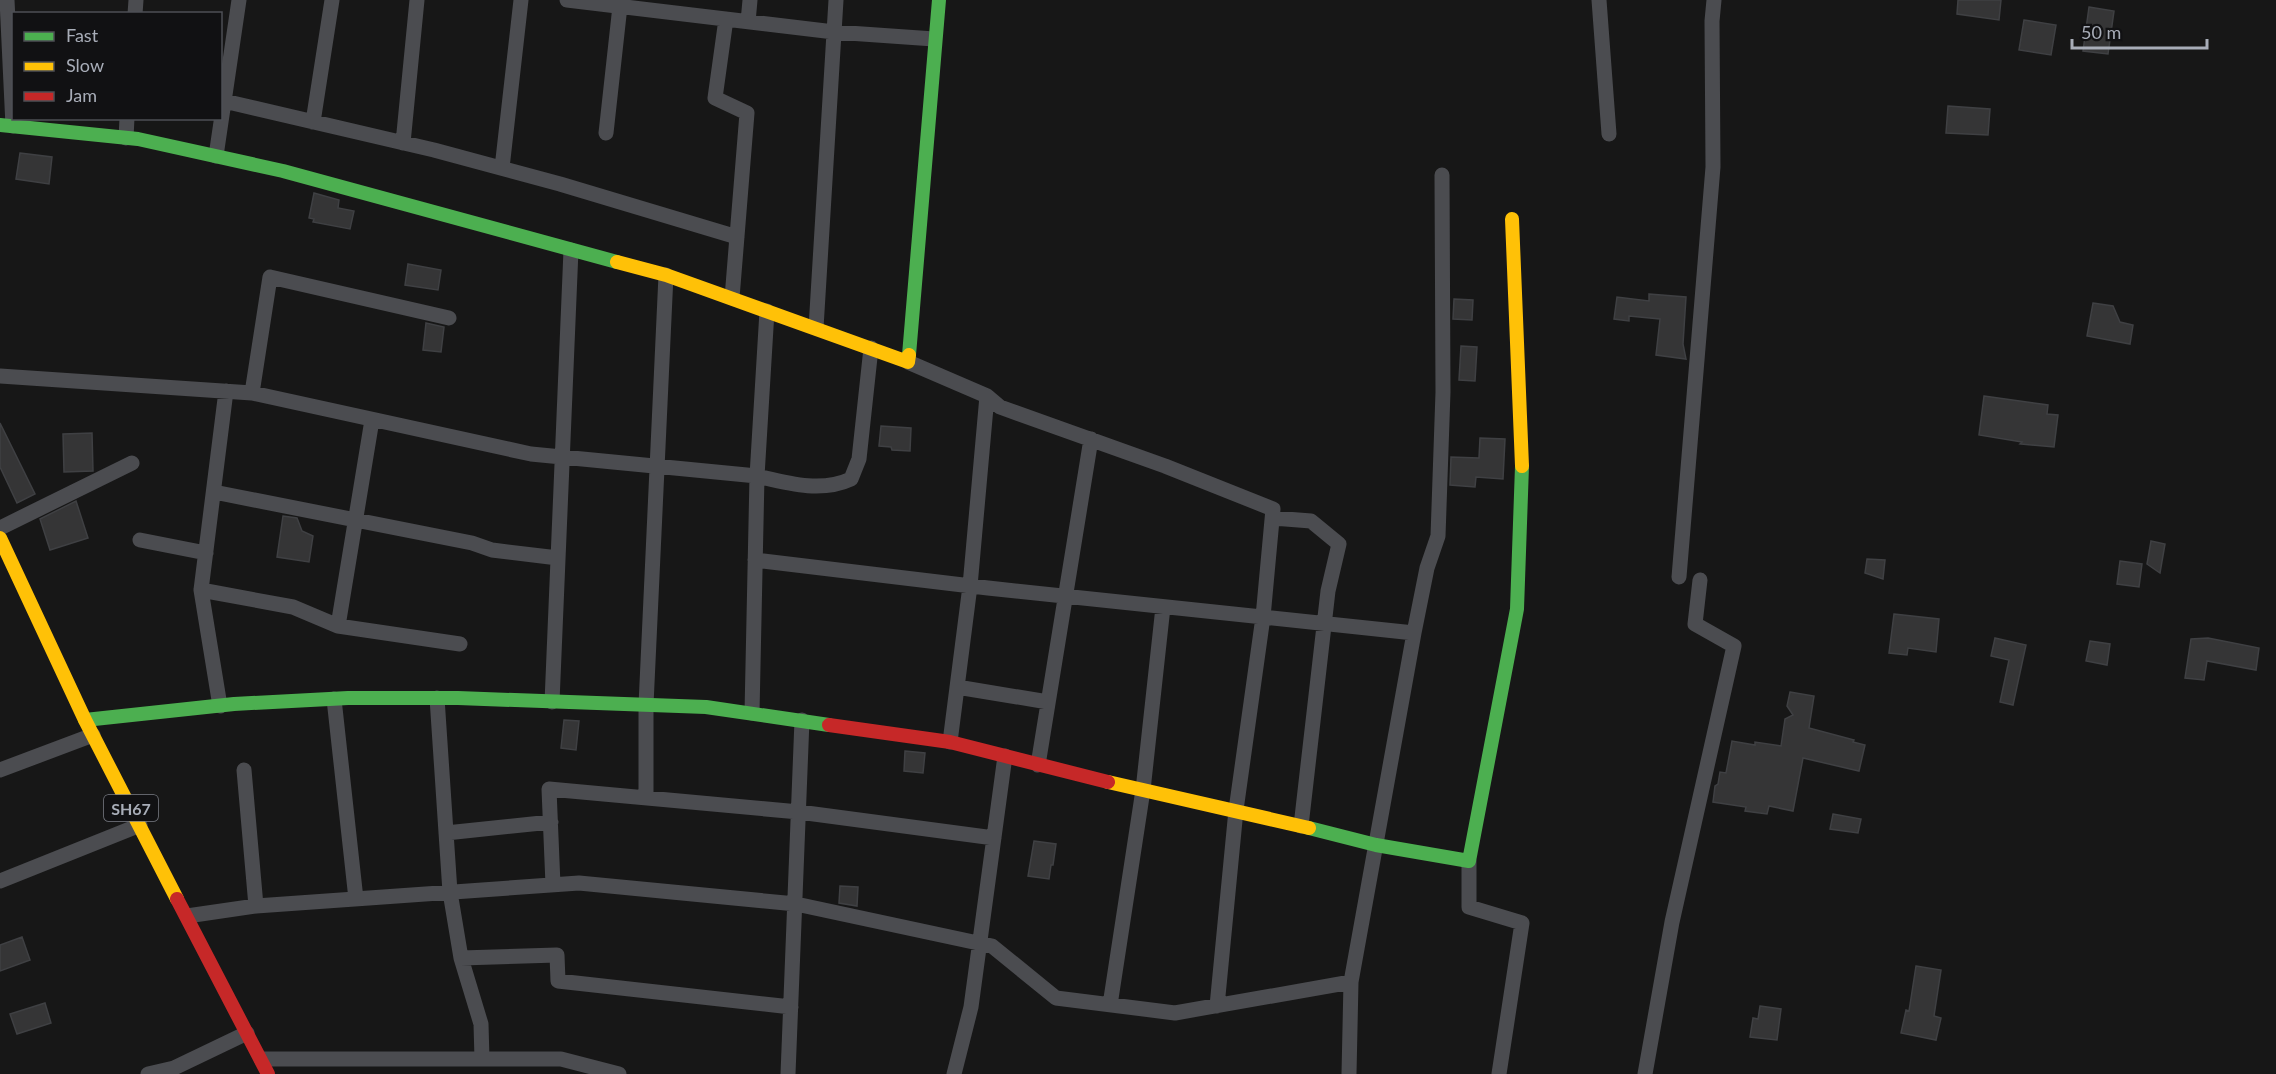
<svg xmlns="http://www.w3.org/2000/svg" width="2276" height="1074" viewBox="0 0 2276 1074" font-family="Lato,sans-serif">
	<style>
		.building { fill: #353536; stroke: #3f4043; stroke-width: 1.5 }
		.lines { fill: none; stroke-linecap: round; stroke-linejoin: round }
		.street { stroke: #4b4c50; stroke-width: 15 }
		.fast { stroke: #4caf50; stroke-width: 14 }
		.slow { stroke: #ffc107; stroke-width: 14 }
		.jam { stroke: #c62828; stroke-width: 14 }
		.labels { text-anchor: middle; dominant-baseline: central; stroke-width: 6; stroke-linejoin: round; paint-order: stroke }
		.shield { fill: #111113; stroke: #7b7e86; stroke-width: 1.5 }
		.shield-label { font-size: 16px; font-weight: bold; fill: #a8adb8 }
	</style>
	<rect width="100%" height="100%" fill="#171717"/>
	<path class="building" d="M1958,0H2001L1999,20L1957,14Z
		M2089,7L2114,11L2108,54L2083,51Z
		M2024,20L2056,25L2051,55L2019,50Z
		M1948,106L1990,109L1988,135L1946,133Z
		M20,153L52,157L49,184L16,179Z
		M314,193L339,200L338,208L354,211L350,229L313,222L314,219L309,218Z
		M408,264L441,270L438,290L405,285Z
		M1649,294L1686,297L1683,344L1686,359L1656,355L1660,319L1629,316V321L1614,319L1617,297L1649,301Z
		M1454,299L1473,300L1472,320L1453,319Z
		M2093,303L2113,306L2120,322L2133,325L2130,344L2087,336Z
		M426,323L444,327L441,352L423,350Z
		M1461,346L1477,347L1475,381L1459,380Z
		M1984,396L2048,405L2047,414L2058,415L2054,447L2020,444L2022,442L1979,435Z
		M0,423L35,494L17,503L0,467Z
		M881,426L911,428L910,451L892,450L891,447L879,446Z
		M92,433L93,471L64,472L63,434Z
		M1480,438L1505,439L1503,479L1476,477L1475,487L1450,485L1451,457L1479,458Z
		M76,501L88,538L50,550L40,519Z
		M283,516L297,518L302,531L313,536L309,562L277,557Z
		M2151,541L2165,544L2160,573L2147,564Z
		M1867,559L1885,560L1883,579L1865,573Z
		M2120,561L2142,564L2139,587L2117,584Z
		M1894,614L1939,619L1936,652L1908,648L1907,655L1889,653Z
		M1995,638L2026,645L2013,705L2000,702L2009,660L1991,656Z
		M2208,638L2259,648L2256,670L2207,661L2204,680L2185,678L2191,639Z
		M2090,641L2110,644L2107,665L2086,661Z
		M1790,692L1814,696L1809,728L1854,740L1853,742L1865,745L1859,771L1803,758L1793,811L1769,806L1767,814L1745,811L1746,807L1713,802L1715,786L1718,784L1720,772L1726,773L1732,741L1755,745V742L1781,746L1785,719L1793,715L1787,706Z
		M564,720L579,721L576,750L561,748Z
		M905,751L925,753L923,773L904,771Z
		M1833,814L1861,819L1858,833L1830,829Z
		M1034,841L1056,844L1053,865H1051L1049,879L1028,876Z
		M840,886L858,887L857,906L839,903Z
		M22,937L30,960L0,971V945Z
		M1916,966L1941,970L1934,1016L1941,1018L1936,1040L1901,1033L1906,1010L1909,1011Z
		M45,1003L51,1023L17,1034L10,1014Z
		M1760,1006L1781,1009L1777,1040L1750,1037L1753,1018L1758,1019Z"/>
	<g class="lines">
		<path class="street" d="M7,0L13,126
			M567,0L834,32L934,39
			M1599,0L1609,134
			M135,14L136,0
			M726,19L715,98L747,113L732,298
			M748,22L750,0
			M224,101L434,150L560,184L737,237
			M313,122L332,0
			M606,133L620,6
			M126,138L127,118
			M403,143L417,0
			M216,156L239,0
			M502,168L521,0
			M767,311L757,476C787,483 821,493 851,479L859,459L871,348
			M816,328L836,0
			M908,362L987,396L1000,407L1165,466L1273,509L1263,617L1236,810L1217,1006
			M0,376L252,393L531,454L757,476L752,713
			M226,391L201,590L293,607L338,626L460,644
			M252,393L270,277L449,318
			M214,492L472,543L492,550L558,558
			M1273,518L1311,521L1339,544L1328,591L1301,826
			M0,528L132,463
			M140,540L206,553
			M755,560L988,588L1414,633
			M1679,577L1713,167L1712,21L1714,0
			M201,590L220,706
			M338,626L372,420
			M957,687L1048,702
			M437,698L450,892L461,958L557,955L558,981L791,1007
			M334,699L356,899
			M552,702L571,250
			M950,742L970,586L987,396
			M1038,765L1091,439
			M0,770L93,735
			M244,770L256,906
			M646,798V705L666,275
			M446,833L551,822
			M1469,861V907L1522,923L1499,1074
			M0,881L140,825
			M553,885L549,789L799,812L994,838
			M187,916L256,906L579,883L796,904L992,946L1056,998L1175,1013L1351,982L1414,633L1427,568L1438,536L1443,392L1442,175
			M461,958L481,1024L482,1059
			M1110,1005L1143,790L1163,607
			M261,1059H561L619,1074
			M148,1074L174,1068L247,1033
			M788,1074L802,720
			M954,1074L971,1007L1005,756
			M1349,1074L1351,982
			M1645,1074L1672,922L1734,646L1695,624L1700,580"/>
		<path class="fast" d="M0,125L138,139L283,171L617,262
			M909,355L939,0
			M85,720L234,704L348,698H458L706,707L829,725
			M1309,828L1376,845L1469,861L1517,609L1522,466"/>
		<path class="slow" d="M1512,219L1522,466
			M617,262L666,275L908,362L909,355
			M0,538L85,720L177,899
			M1108,782L1309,828"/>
		<path class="jam" d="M829,725L950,742L1108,782
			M177,899L268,1074"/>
	</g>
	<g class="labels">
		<rect class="shield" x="104" y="795" width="54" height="26" rx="4.5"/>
		<g class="shield-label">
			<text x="131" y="808">SH67</text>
		</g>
	</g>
	<rect x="12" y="12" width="210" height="108" fill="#111113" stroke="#4d4f55" stroke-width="1.5"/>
	<rect x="24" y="32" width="30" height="9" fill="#4caf50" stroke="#4d4f55" stroke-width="1.5"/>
	<text x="66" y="42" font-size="18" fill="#a8adb8">Fast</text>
	<rect x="24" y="62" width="30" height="9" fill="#ffc107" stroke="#4d4f55" stroke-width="1.5"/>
	<text x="66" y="72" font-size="18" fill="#a8adb8">Slow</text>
	<rect x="24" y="92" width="30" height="9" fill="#c62828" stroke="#4d4f55" stroke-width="1.5"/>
	<text x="66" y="102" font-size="18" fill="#a8adb8">Jam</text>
	<path d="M2072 39v9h135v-9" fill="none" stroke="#a8adb8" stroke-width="3"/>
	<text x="2081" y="39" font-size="18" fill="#a8adb8" stroke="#111113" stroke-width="4.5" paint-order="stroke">50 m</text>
</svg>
